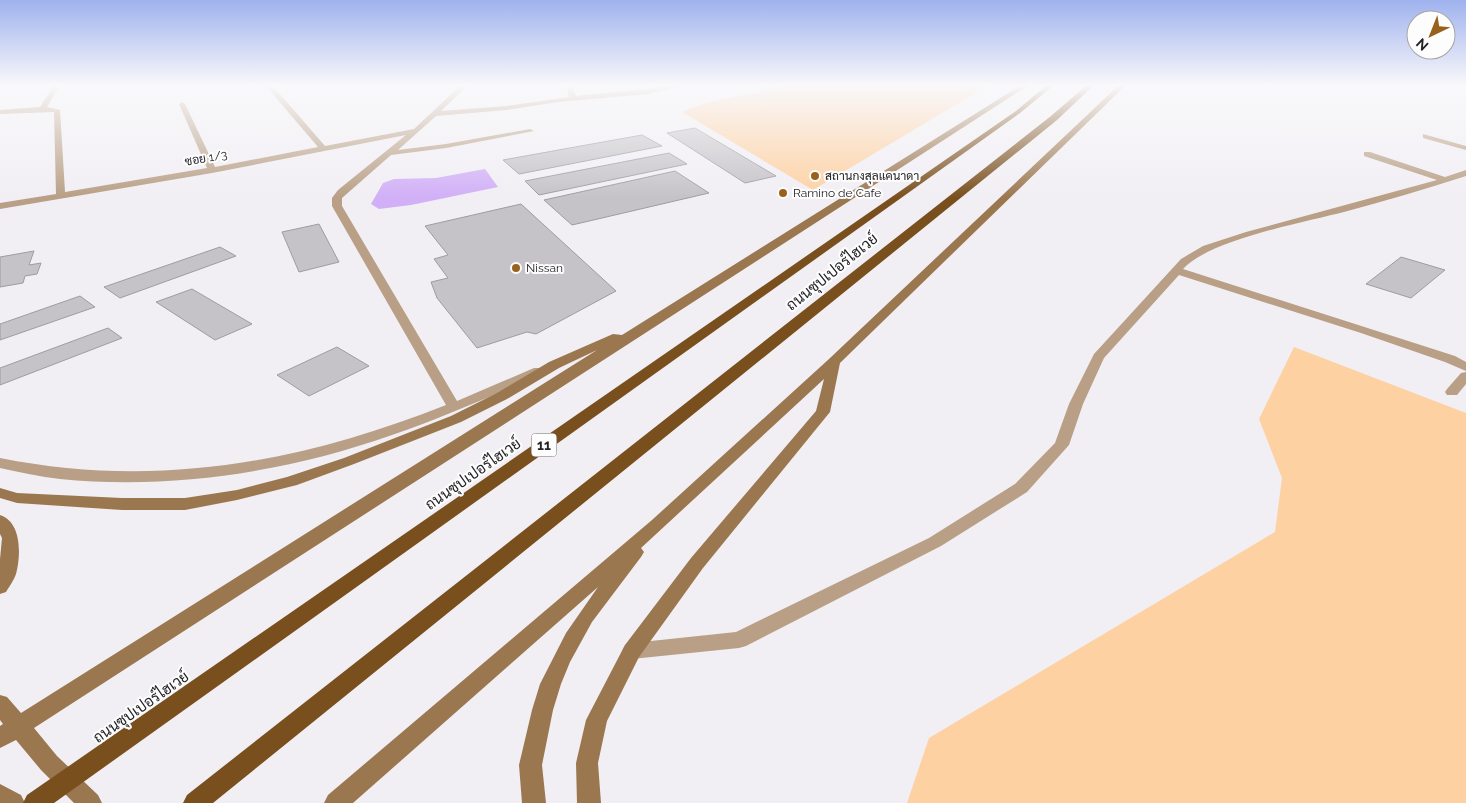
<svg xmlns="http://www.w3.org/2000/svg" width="1466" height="803" viewBox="0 0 1466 803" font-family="Raleway,Sarabun,sans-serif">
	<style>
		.green { fill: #fdd1a2 }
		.water { fill: #d1b0f7 }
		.building { fill: #c5c3c8; stroke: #9e9ca1 }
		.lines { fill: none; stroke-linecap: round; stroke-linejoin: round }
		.minor { fill: #b89f85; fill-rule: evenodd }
		.secondary { fill: #9b7750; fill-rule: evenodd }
		.trunk { fill: #794f1d; fill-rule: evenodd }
		.poi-dot { fill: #99621c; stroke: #fefdfe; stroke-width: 2 }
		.labels { text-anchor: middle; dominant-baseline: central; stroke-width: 4; stroke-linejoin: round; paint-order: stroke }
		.far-street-label { font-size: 12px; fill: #242325; stroke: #fefdfe }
		.far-poi-label { font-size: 12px; fill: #242325; stroke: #fefdfe; text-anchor: start }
		.shield { fill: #fefdfe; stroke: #656466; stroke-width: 1 }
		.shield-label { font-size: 14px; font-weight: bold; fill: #242325 }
		.street-label { font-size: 15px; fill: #242325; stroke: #fefdfe }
	</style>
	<rect width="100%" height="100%" fill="#f1eff4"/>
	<path class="green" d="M787,85H989L813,190L682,112C714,97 752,96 787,85Z
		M1294,347L1466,413V803H907L929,738L1275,532L1282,478L1259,419Z"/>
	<path class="water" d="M485,169L498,187L411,205L379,209L371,204L383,183L394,179L436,178Z"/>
	<path class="building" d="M695,128L776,176L745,183L667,133Z
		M642,135L662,146L519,174L503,160Z
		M669,153L687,164L539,195L525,181Z
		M675,171L709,193L572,225L544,200Z
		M521,204L616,291L536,334L527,332L477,348L437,298L431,282L448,278L434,259L448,255L425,226Z
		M319,224L339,262L299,272L282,232Z
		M220,247L236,256L120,298L104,287Z
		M34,251L29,265L41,263L37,274L25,276L23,283L0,287V257Z
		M1401,257L1445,270L1411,298L1366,284Z
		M192,289L252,324L215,340L156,302Z
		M80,296L95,307L0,340V324Z
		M108,328L122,338L0,385V368Z
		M337,347L369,366L309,396L277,375Z"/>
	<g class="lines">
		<path class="minor" d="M54,85H60L47,107L60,110L65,192L207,168L179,104L182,102L185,104L215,167L318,147L265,85H272L325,146L414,129L461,85H468L441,111L507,106L569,97L566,85H572L576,96L684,85L648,94L558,102L507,110L436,116L398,150L446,144L530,129L534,131L446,148L391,155L342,198V206L457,401L534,368H544L546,371L544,374C493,395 444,417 392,435C287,472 172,490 60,479C40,477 20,472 0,468V458C155,489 300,463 446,405L332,206V198L338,190L406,135L212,173L0,209V203L56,194L54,112L0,114V110L40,107Z
			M1423,134L1466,146V150L1423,138Z
			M1364,152H1370L1445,177L1466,170V176C1426,189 1385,201 1344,212C1305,222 1209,240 1183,269L1455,356L1466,362V371L1445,362L1361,333L1179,275L1104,358L1083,404L1069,445L1027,492L941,546L746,646L739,648L632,659L625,657L622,651L625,645L632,643L736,632L929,538L1015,484L1055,443L1069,404L1094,354L1181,259L1203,246L1246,232L1437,180L1364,156Z
			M1466,372V384L1457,395H1447L1445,392L1447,389L1461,373Z"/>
		<path class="secondary" d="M1021,85H1029L34,728L57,756L98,795L102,803H74L41,770L16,740L0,748V726L3,724L0,720V695L7,697L21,713L597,350L559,368L507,399L461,422L354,464L297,485L237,500L185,510H122L17,503L0,498V488L17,493L122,498H185L237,490L287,477L344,458L451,416L497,393L549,362L613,334L622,335Z
			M1119,85H1126L840,363L830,412L703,568L639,657L607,721L598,763L601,803H577L576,763L586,720L625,645L691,558L816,411L824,379L641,548L644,552L641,557L592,622L570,662L561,684L553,710L542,765L546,803H522L519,765L532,710L540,684L566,633L598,587L353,803H324L328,795L652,520L829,359Z
			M0,515C22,522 21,556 16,574C14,580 9,587 6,592L0,594V559L2,538L0,534Z
			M0,784L21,795L25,803H0Z"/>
		<path class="trunk" d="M1047,85H1054L1020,113L54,803H23L27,795L1016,111Z
			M1087,85H1094L1057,120L213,803H183L187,795L1051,116Z"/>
	</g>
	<linearGradient id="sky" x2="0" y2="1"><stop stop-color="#9fb2ee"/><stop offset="0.43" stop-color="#f9f8fa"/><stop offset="1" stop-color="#f9f8fa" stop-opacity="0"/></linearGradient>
	<rect width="1466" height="198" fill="url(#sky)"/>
	<g class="poi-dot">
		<circle cx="815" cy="176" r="5"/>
		<circle cx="783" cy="193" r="5"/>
		<circle cx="516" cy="268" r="5"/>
	</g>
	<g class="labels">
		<g class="far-street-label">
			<text transform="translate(206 158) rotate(-10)">ซอย 1/3</text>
		</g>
		<g class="far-poi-label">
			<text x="825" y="176">สถานกงสุลแคนาดา</text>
			<text x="793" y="193">Ramino de Cafe</text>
			<text x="526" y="268">Nissan</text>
		</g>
		<rect class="shield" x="531.5" y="433.5" width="25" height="23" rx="4"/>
		<g class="shield-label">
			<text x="544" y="445">11</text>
		</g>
		<g class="street-label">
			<text transform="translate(832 272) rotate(-39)">ถนนซุปเปอร์ไฮเวย์</text>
			<text transform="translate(473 474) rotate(-35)">ถนนซุปเปอร์ไฮเวย์</text>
			<text transform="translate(141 707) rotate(-35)">ถนนซุปเปอร์ไฮเวย์</text>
		</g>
	</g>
	<g transform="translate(1431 35) rotate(223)"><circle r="24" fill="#fefdfe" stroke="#a7a6a7"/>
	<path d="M0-4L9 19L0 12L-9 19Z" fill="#99621c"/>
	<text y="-8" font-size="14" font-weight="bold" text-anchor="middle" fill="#242325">N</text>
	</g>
</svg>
